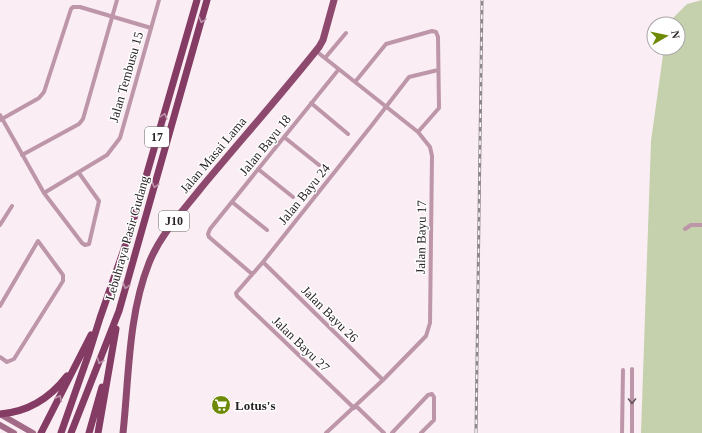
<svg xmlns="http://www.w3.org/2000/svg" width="702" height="433" viewBox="0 0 702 433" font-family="Georgia,serif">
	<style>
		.green { fill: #c5d1ad }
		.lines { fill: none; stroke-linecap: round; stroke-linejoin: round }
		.minor { stroke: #be96a9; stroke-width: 4 }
		.secondary { stroke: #a36a87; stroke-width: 6 }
		.primary { stroke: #8d4a6e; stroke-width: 7 }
		.trunk { stroke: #843b64; stroke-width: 7 }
		.rail-casing { stroke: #90878b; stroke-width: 3 }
		.rail { stroke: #fff; stroke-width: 1.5; stroke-dasharray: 4.5; stroke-linecap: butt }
		.oneway { stroke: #bb93aa }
		.oneway2 { stroke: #65525a }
		.labels { text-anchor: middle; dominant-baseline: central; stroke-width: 3; stroke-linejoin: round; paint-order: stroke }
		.shield { fill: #fff; stroke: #696667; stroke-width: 1 }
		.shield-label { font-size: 12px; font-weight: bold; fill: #292426 }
		.street-label { font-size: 13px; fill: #292426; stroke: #fff }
		.poi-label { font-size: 13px; font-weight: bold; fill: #292426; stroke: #fff; text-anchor: start }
	</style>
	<rect width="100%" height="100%" fill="#faedf3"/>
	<path class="green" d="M702,0V433H641L651,141L664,48H678V24H667L687,4Z"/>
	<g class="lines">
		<path class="minor" d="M316,51L418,132L430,147L432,156L430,323L426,336L383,380L326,433
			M325,58L346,33
			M355,82L386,44L432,31L436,32L438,37L439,108L418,132
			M311,103L348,134
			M0,115L44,193L82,243L85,245L89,244L99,201L79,173
			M0,120L39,98L44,92L71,9L73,7H80L151,28
			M284,137L319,165
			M22,155L79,124L83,119L117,0
			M258,169L293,197
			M44,193L107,155L120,138L159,0
			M232,202L267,230
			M0,225L12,206
			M685,229L691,225H702
			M263,262L383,380
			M252,274L209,237L208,234L210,229L339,69
			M0,306L38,241L63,275V281L14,359L7,362L0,357
			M356,406L384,433
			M354,408L237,296L236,293L263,262L372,125L409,77L438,70
			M392,433L428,395L432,394L434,397V420L421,433
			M622,433L623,370
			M632,433V369"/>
		<path class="secondary" d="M0,414L33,433
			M0,425L14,433"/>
		<path class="primary" d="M123,433C129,377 128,316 149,263C160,235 182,212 201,188C240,141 281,95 319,47L323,40L334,0"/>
		<path class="trunk" d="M0,414C28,412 50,398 67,376
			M41,433L91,335
			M61,433L89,353L100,318L130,232L197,0
			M71,433L119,311L207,0
			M89,433L102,387
			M98,433L116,329"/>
		<defs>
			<path id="rail" d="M476,433L482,0"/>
		</defs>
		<use href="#rail" class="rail-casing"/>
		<use href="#rail" class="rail"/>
	</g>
	<defs><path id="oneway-chevron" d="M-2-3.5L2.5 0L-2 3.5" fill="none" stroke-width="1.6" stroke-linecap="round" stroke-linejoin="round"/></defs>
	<g class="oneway">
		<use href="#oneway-chevron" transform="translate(202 20) rotate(106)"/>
		<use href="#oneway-chevron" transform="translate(164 116) rotate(-74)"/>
		<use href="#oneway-chevron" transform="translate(155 185) rotate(106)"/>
		<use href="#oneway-chevron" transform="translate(126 286) rotate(106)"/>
		<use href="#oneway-chevron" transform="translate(100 361) rotate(111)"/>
		<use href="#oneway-chevron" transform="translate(59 398) rotate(-63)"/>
	</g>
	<use class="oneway2" href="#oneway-chevron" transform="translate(632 401) rotate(90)"/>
	<defs>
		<symbol id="supermarket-disc" viewBox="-11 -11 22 22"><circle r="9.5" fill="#6e8a05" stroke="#fff"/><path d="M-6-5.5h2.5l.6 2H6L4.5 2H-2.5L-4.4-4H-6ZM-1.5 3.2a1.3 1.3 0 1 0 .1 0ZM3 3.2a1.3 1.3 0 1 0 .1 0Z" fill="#fff"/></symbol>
	</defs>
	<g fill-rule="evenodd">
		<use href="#supermarket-disc" x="210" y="394" width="22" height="22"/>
	</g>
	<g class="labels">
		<g class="shield">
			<rect x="145" y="127" width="24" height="20" rx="3"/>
			<rect x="159" y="211" width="30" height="20" rx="3"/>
		</g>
		<g class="shield-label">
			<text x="157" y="137">17</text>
			<text x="174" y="221">J10</text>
		</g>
		<g class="street-label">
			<text transform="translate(126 77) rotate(-74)">Jalan Tembusu 15</text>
			<text transform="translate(265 145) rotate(-51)">Jalan Bayu 18</text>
			<text transform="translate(213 155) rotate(-50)">Jalan Masai Lama</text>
			<text transform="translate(304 194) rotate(-51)">Jalan Bayu 24</text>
			<text transform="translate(421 237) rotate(-89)">Jalan Bayu 17</text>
			<text transform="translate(127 238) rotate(-74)">Lebuhraya Pasir Gudang</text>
			<text transform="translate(330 314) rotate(45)">Jalan Bayu 26</text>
			<text transform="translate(301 344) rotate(44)">Jalan Bayu 27</text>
		</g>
		<g class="poi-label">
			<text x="235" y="405">Lotus's</text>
		</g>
	</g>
	<g transform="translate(666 36) rotate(81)"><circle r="19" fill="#ffffff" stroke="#a9a7a8"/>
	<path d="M0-3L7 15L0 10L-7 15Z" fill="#6e8a05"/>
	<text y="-6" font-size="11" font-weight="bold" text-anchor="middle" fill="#292426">N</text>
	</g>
</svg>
